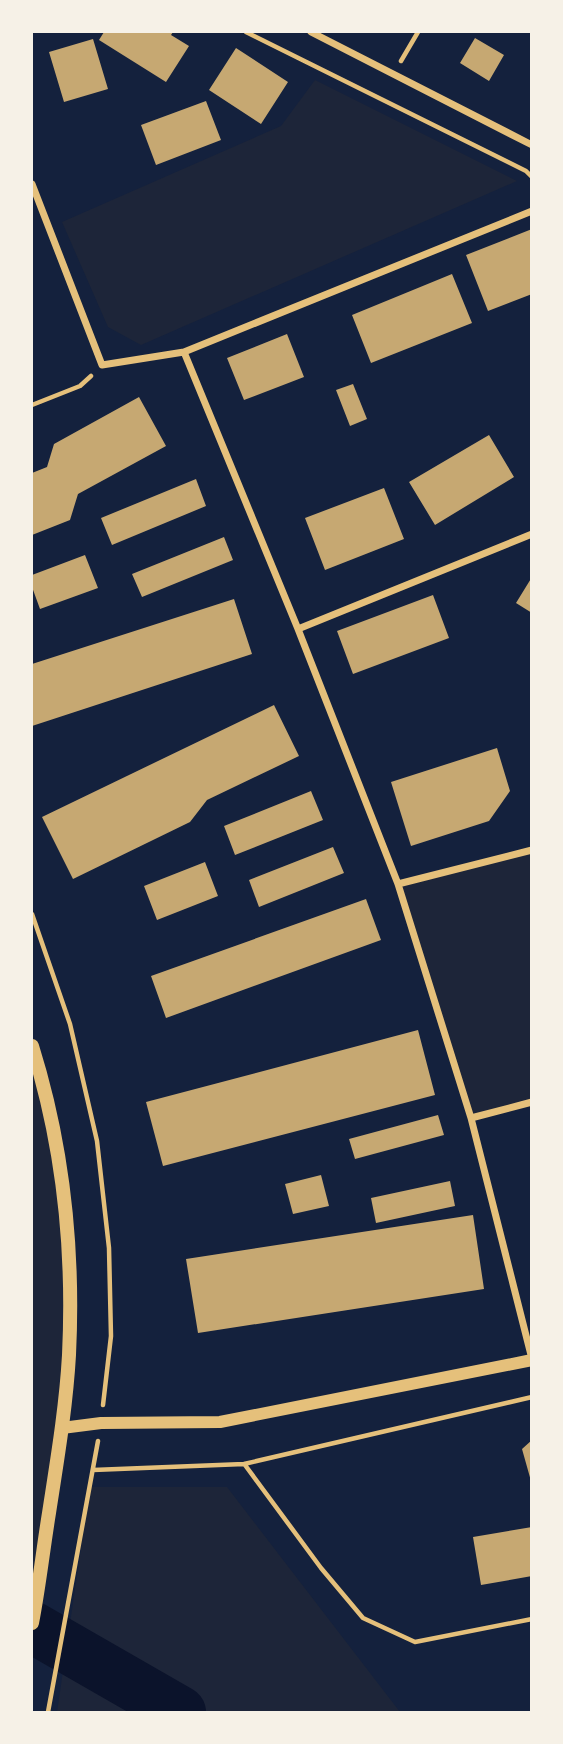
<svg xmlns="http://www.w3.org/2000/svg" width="563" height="1744" viewBox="0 0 563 1744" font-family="Inter,sans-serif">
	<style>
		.green { fill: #1d2539 }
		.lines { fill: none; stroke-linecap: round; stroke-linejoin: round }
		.river { stroke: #0b132b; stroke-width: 52 }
		.building { fill: #c6a872 }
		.path { stroke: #e5c07b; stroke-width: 4.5 }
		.minor { stroke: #e5c07b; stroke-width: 7 }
		.tertiary { stroke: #e5c07b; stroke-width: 12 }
		.secondary { stroke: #e5c07b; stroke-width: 14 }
	</style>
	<rect width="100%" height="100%" fill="#14213d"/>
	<path class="green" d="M315,80L517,181L141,345L108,327L62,222L281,126Z
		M531,850V1102L471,1118L398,884Z
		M32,1046L60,1168L69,1356L32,1608Z
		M90,1487H227L400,1712H57Z"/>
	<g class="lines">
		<path class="river" d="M32,1627L180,1712"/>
	</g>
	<path class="building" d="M104,32H173L171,35L189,46L166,82L99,40Z
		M475,38L504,55L489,81L460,63Z
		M93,39L108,89L64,102L49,52Z
		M236,48L288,82L261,124L209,90Z
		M206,101L221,140L156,165L141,125Z
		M532,229V294L488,311L466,255Z
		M452,274L472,323L371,363L352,315Z
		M287,334L304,377L244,400L227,358Z
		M353,384L367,419L350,426L336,390Z
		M139,397L166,446L78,494L70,520L32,535V473L47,467L54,444Z
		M489,435L514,477L435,525L409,482Z
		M196,479L206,506L112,545L101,518Z
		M384,488L404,539L325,570L305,518Z
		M224,537L233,560L142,597L132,574Z
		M85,555L98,588L40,609L32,587V575Z
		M532,577V613L516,603Z
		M433,595L449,638L353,674L337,631Z
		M234,599L252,654L32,726V664Z
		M274,705L299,756L207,800L190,822L73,879L42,817Z
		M497,748L510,791L489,821L411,846L391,782Z
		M311,791L323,820L235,855L224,826Z
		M333,847L344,873L259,907L249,880Z
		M205,862L218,896L157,920L144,886Z
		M366,899L381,940L166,1018L151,976Z
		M418,1030L435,1095L163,1166L146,1102Z
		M438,1115L444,1135L355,1159L349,1139Z
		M321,1175L329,1206L293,1214L285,1184Z
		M450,1181L455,1206L376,1223L371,1198Z
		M473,1215L484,1289L198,1333L186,1259Z
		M532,1440V1481H531L522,1449Z
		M532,1527V1576L481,1585L473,1537Z"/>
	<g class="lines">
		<path class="path" d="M246,32L526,171L532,177
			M401,61L418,32
			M32,405L80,386L91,376
			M32,914L70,1024L97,1141L109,1248L111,1336L103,1405
			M245,1465L321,1568L363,1618L415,1642L532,1619
			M93,1470L244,1464L532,1397
			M48,1712L98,1441"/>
		<path class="minor" d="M311,32L532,145
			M32,184L102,365L184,352L532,211
			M184,352L298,629L532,534
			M298,629L398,884
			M532,850L398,884L471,1118L532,1102
			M471,1118L532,1359"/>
		<path class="tertiary" d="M62,1428L101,1423L220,1422L532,1360"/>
		<path class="secondary" d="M32,1046C63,1145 74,1252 69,1355C66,1408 57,1461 49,1513C43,1550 39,1587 32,1623"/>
	</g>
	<rect width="563" height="1744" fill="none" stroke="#f6f1e7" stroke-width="66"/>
</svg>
